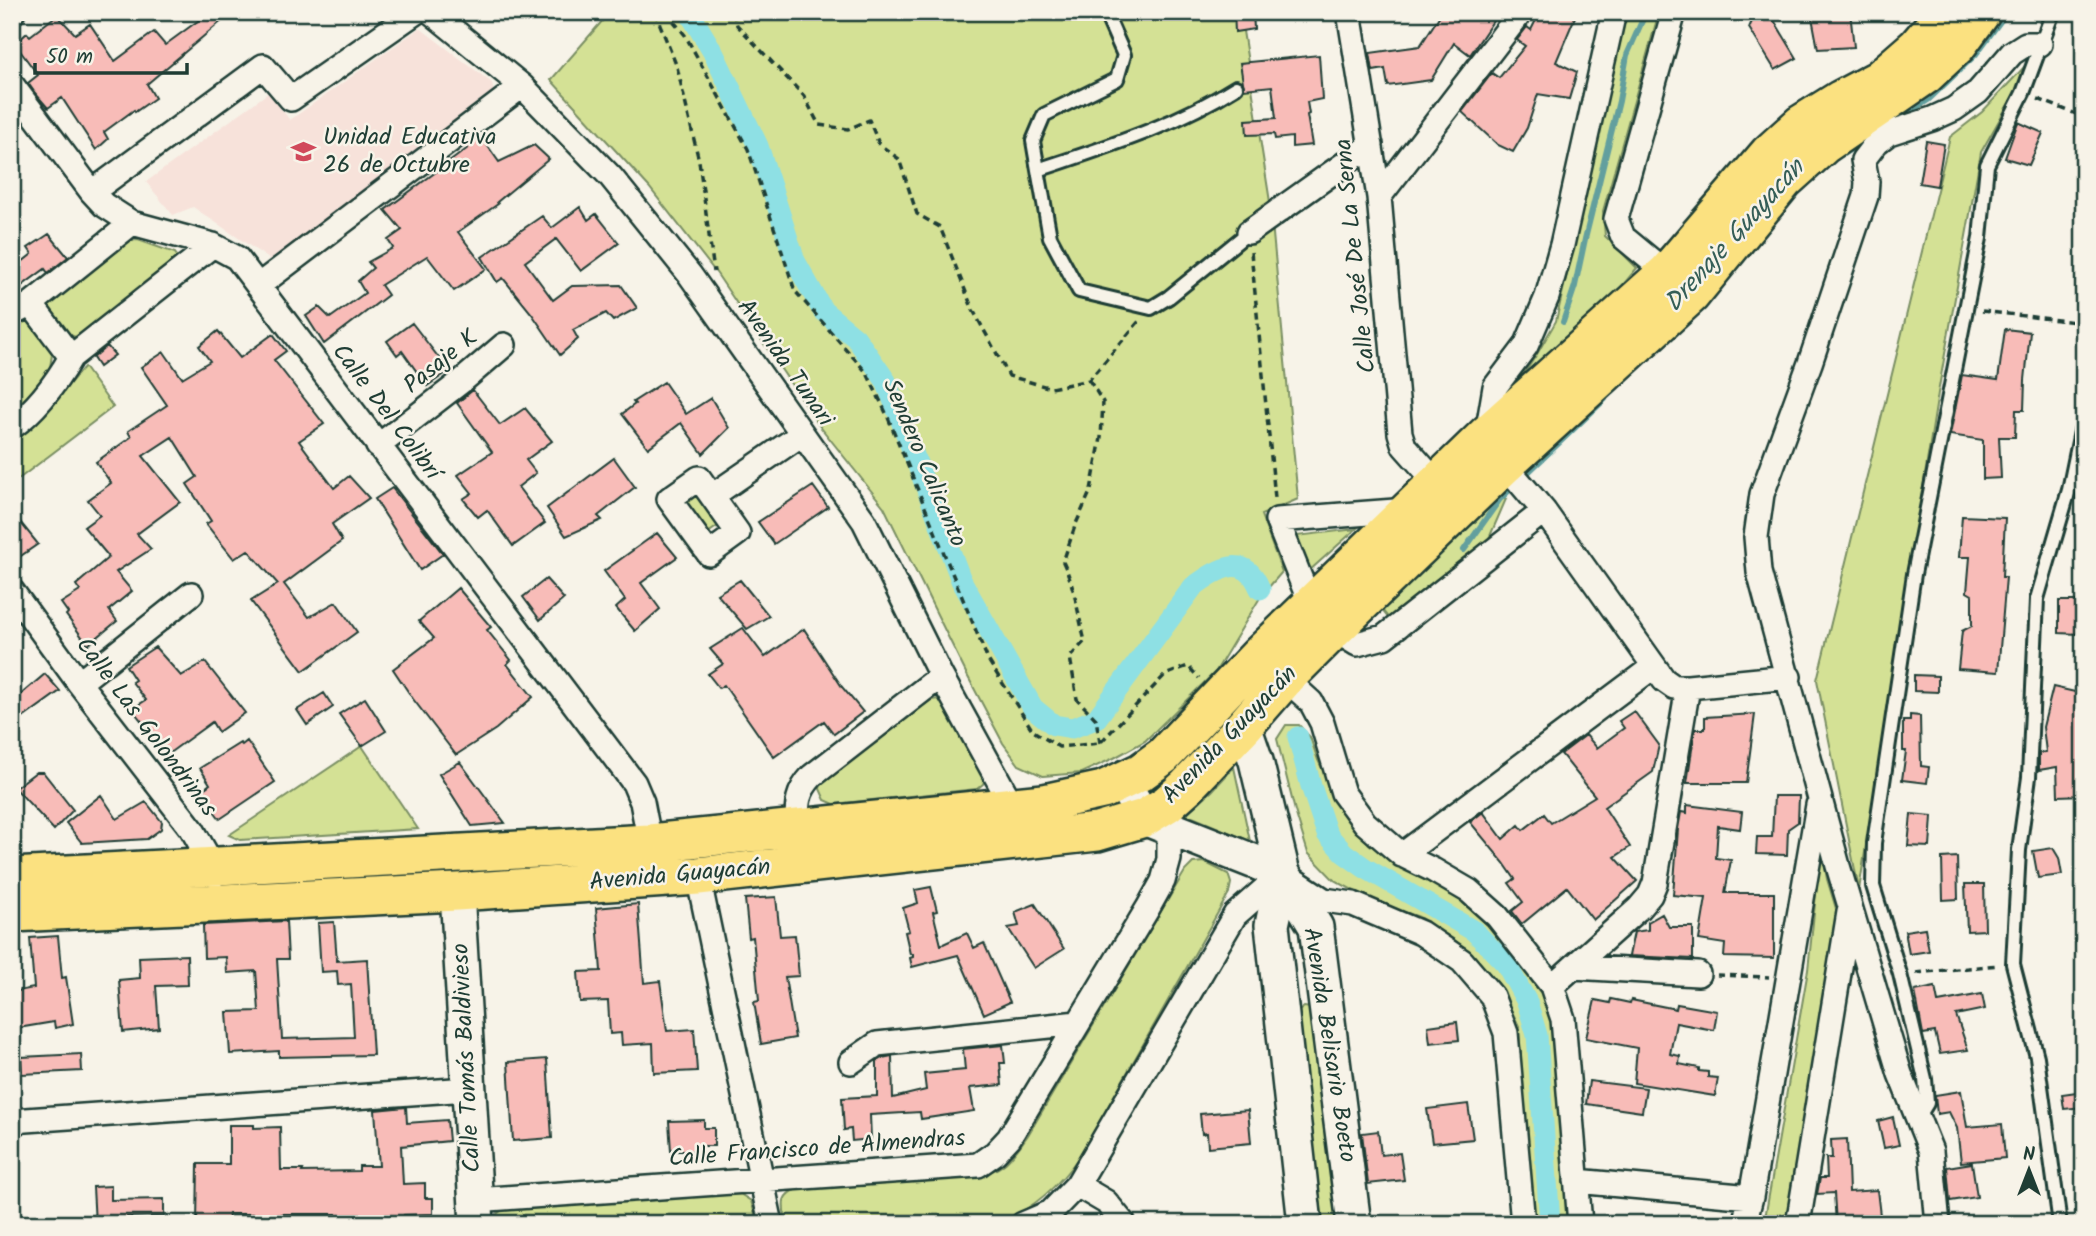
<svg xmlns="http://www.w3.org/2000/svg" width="2096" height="1236" viewBox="0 0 2096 1236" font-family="Kalam,sans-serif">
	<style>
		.built { fill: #f7e2da }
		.green { fill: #d4e195; stroke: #7a8f64; stroke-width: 2 }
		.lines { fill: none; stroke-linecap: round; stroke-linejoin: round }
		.stream { stroke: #629f9e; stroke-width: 6 }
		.canal { stroke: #8ee0e4; stroke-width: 21 }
		.building { fill: #f8bcb8; stroke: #1f3d34; stroke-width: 2 }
		.lane-casing { stroke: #1f3d34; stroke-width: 18 }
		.street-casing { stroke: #1f3d34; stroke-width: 28 }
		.secondary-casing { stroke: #1f3d34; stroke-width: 38 }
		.primary-casing { stroke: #1f3d34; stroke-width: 42 }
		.path { stroke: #1f3d34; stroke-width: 3.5; stroke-dasharray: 7 5; stroke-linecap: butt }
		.lane { stroke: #f7f3e8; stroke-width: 12 }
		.street { stroke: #f7f3e8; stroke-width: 23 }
		.secondary { stroke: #f7f3e8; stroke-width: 33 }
		.primary { stroke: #fbe180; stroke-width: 37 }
		.labels { text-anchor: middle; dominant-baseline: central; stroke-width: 5; stroke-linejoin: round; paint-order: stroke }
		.poi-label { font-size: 24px; fill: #1f3d34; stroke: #f7f3e8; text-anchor: start }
		.street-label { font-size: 24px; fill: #1f3d34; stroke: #f7f3e8 }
		.water-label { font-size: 26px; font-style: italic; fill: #355e57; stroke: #f7f3e8 }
	</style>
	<rect width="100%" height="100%" fill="#f7f3e8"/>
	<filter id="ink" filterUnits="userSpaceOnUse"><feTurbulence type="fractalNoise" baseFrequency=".0143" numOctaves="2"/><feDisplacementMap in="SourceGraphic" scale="14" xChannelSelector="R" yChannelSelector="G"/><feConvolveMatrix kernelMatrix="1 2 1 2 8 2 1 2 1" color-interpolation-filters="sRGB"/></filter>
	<g filter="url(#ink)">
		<path class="built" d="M420,28L492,83L494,93L272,261L193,207L173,215L146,182L268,93L290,120Z"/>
		<path class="green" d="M610,12H1240L1270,202L1298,499L1261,515L1282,572L1261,596L1216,671L1145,741L1114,758L1081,773L1043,776L1019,765L1003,743L967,675L884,507L818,424L717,274L649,187L551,80Z
			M1627,12H1659L1603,211L1605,236L1637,268L1585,330L1510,394L1537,354L1556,321Z
			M2027,64L2018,87L1981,152L1938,393L1859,890L1817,680L1950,137L1982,112Z
			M138,240L175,253L179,259L78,338L70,335L47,305L127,241Z
			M26,317L53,348L49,374L24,405L12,414V325Z
			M84,367L113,407L12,484V438L56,399Z
			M694,493L718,526L705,535L682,502Z
			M1494,494L1506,499L1487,543L1390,620L1377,604Z
			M1356,529L1309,571L1296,536Z
			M939,699L945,701L986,776L983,784L977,789L834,804L825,800L820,789L822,779L931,700Z
			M1286,725H1299L1310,737L1318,760L1345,815L1369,844L1398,864L1452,893L1492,929L1525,963L1546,997L1556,1032L1559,1057L1568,1224H1531L1519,1026L1498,983L1456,941L1419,917L1373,901L1334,880L1308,853L1295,811L1277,739Z
			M362,746L418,829L240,840L229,835Z
			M1234,767L1250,841L1185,814L1212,791Z
			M1821,846L1827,879L1838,915L1786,1224H1764L1808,970Z
			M1204,862L1228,874L1231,883L1229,893L1081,1154C1059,1186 1033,1210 996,1224H786C784,1207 778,1196 797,1189L971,1178C1004,1170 1009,1162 1028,1135L1185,871L1193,863Z
			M1304,1007L1311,1008L1341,1224H1323L1298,1018L1299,1011Z
			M740,1194L751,1201L758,1224H494C494,1215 499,1211 507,1208Z"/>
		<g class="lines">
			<path class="stream" d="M1894,122L1928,100L1976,54L2007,12
				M1843,154L1870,137
				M1563,322L1575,286L1585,239L1619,101L1627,55L1646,12
				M1464,550L1500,499L1605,399"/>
			<path class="canal" d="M689,12L713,52L758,146L795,261L823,311L856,338L886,381L961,580L1033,708L1054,725L1072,728L1096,719L1193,587C1217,569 1245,551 1260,589
				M1298,737L1311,786L1327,834L1344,853L1365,868L1474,931L1506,964L1527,1002L1537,1035L1550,1224"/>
		</g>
		<path class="building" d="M210,12H228L230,14L147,84L155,98L135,112L134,110L104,132L108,139L96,150L62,98L48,108L35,93L28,83L38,75L15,44L27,33L30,36L57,15L75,34L90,24L115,61L154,32L165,45Z
			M1234,12H1253L1254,29L1235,32Z
			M1442,12H1499L1470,55L1454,43L1431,80L1388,86L1385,69L1373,71L1370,53L1420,46Z
			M1540,12H1567L1575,17L1556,62L1577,72L1569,99L1538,94L1527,128L1513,152L1498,145L1462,112L1492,73L1499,78L1525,46L1517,40L1527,27L1531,30Z
			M1756,12H1769L1797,58L1775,70L1749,28Z
			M1811,12H1850L1854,47L1818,49Z
			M1319,55L1322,99L1307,102L1309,114L1307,115L1312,145L1292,147V137L1275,139L1274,134L1247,135L1246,120L1276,118L1272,86L1244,89L1240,63Z
			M2018,122L2043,133L2029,165L2005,158Z
			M480,135L499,162L534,145L549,159L497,202L498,204L458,232L486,269L454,291L427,256L381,285L388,295L324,344L306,316L319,307L330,318L365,293L358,281L373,268L368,262L393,248L388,240L402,230L385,210L468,148L466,146Z
			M1926,141L1944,144L1937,186L1919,183Z
			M580,207L588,220L596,214L619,243L581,271L556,239L525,262L553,300L572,286L621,285L637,308L613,321L606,313L573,330L578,339L560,355L532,314L503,278L497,282L482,257L542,216L552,228Z
			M49,234L68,257L48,273L45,269L12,293V270L32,254L28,248Z
			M412,323L449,371L427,386L402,351L397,355L387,341Z
			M2005,329L2030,332L2025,380L2024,410H2016L2015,437H1999L2001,478L1983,479V440L1950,435L1962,375L1998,380Z
			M218,331L240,358L273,334L286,351L274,360L324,424L299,441L334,488L349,476L369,498L332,524L342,541L284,584L309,617L336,602L357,632L303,671L251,601L278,584L248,550L234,559L206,524L211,521L187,484L197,477L172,437L143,456L180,502L137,534L151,549L116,572L132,591L109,610L117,621L88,645L66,615L68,613L61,603L80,591L76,585L109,557L84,527L100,515L88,500L111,483L96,462L131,437L128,431L167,405L141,367L164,352L182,378L210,361L199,346Z
			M107,346L115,355L99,367L93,358Z
			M664,382L686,414L711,398L729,428L703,454L681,423L648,448L622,414L635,404L633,402Z
			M473,390L500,425L525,408L552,441L526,460L536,473L518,487L545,523L513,546L487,510L478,517L463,499L472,493L458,475L492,452L457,403Z
			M614,458L635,487L598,516L602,520L566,536L547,508Z
			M813,486L828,507L774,544L758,522Z
			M392,488L443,554L420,570L375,499Z
			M12,512L38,544L12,562Z
			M1962,516L2005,518L2002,577H2006L1998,672L1958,669L1962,631L1972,626V595L1967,592L1970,557H1959Z
			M657,533L677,557L641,583L660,609L635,631L616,608L625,600L604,571Z
			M546,579L564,599L540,620L523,597Z
			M740,580L769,616L747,629L717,594Z
			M458,588L491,627L487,630L511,660L507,664L533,697L496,729L456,755L413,699L393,669L434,638L419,621Z
			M2059,601H2078V634L2059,633Z
			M743,628L765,657L804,629L842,687L863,712L834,734L824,721L774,757L724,685L719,688L708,674L723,664L710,649Z
			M155,647L181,676L205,662L245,713L218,732L212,722L168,754L132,709L146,700L132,682L135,680L126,666Z
			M45,674L60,691L20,720L12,708V702Z
			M1914,675L1938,676V692L1914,691Z
			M2053,687L2084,694V795L2058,796L2057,767L2039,770V753L2046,752L2043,727Z
			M324,693L333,707L307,725L297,710Z
			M365,698L386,731L362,746L339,714Z
			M1634,711L1659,745L1653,772L1604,807L1630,847L1615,857L1637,881L1593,920L1567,887L1522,924L1512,911L1523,902L1509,883L1515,879L1504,863L1470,822L1483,812L1503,839L1519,825L1523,830L1544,814L1551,823L1595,796L1561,754L1586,735L1597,748L1624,728L1619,721Z
			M1755,714L1746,783H1687L1695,729H1705V717Z
			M1910,715L1920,716L1921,766L1929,767L1927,783L1902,780L1906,751H1903V721H1910Z
			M247,741L275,782L220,819L200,792L210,784L200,768L240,743L242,745Z
			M460,762L505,823L472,826L439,774Z
			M36,772H43L73,810L54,830L15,788Z
			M101,795L117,819L146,802L162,822L161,829L147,839L82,843L66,823Z
			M1774,796H1799L1798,822L1788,829L1787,855L1756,854L1757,837H1772Z
			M1687,805L1742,812L1740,829L1718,826L1716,858L1731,860L1725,893H1774V958L1724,957L1725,944L1699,940L1706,898L1673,895L1678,829L1681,812L1687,813Z
			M1911,814L1932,816L1930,847L1908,846Z
			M2053,848L2059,858L2062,875L2038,878L2033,851Z
			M1957,857L1958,899L1943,900L1942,858Z
			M1965,884H1984L1985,930L1967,931Z
			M931,887L937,911L933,912L941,945L967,933L974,948L984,943L1010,1002L984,1014L958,955L912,967L910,958L913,957V954H910L905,932L909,931L903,908L918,903L915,890Z
			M776,897L780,936L795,935L799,976L785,977L795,1038L761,1044L754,1002L759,1001L753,937L749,938L745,899Z
			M638,904L644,983L660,981L667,1031L694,1029L697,1071L654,1073L653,1043L622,1045L621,1033L610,1034L608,1001L580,1002L578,972L601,971L596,908Z
			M1035,904L1064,949L1034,968L1008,928L1019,926L1015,912Z
			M1662,914L1669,927H1693V959L1629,956L1634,932L1648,930V922Z
			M286,921L288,959H277L282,1039L354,1037L351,984L338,985L337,971L321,972L318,923L334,922L337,961L367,959L373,1055L279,1057V1051L230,1054L227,1012L259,1011L256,971L227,973L226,957L204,958L203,925Z
			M1925,928L1929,951L1909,954L1905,931Z
			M58,936L62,978L66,977L73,1024L55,1028L54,1022L12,1029V992L34,988L30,938Z
			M187,955L188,985L156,986L159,1028L123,1032L119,980L140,978L139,957Z
			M1935,987L1938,1002L1982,994L1985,1009L1956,1015L1968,1050L1940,1054L1935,1032L1923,1034L1915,991Z
			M1611,999L1630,1003L1631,1000L1676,1009L1677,1004L1717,1011L1714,1030L1676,1023L1670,1054L1680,1056L1679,1064L1699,1068V1071L1708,1072V1077L1718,1078L1715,1096L1634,1083L1637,1048L1586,1038L1595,1000L1610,1003Z
			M1457,1022L1459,1040L1430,1043L1428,1026Z
			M1003,1045L1005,1063H1000L1002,1085L970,1088L974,1111L921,1119L920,1112L870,1115L871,1139L852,1141L851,1129L844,1130L842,1098L877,1096V1061L882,1058L892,1056L893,1098L926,1090L924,1074L965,1070L963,1049Z
			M81,1054L82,1071L22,1074L21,1057Z
			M547,1059L552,1138L513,1141L508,1062Z
			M1589,1081L1646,1088L1642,1112L1586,1104Z
			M1961,1091L1967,1127L2002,1124L2005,1158L1961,1162L1957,1128L1949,1112L1937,1114L1935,1095Z
			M2084,1091V1107L2064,1109L2062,1094Z
			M1468,1104L1473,1139L1432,1143L1427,1109Z
			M406,1107L407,1123L447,1120L449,1141L401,1146L403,1184L425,1183V1198H433V1214L404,1215L405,1224H336V1214H282V1224H266V1214H229L228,1224H197L198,1164H229V1125H254V1128L280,1127L281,1170H303L302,1172L359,1171V1166H379L375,1110Z
			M1248,1110L1251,1143L1208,1147L1207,1133L1202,1134L1200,1114Z
			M1893,1117L1899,1145L1884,1148L1878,1121Z
			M704,1120V1128H714V1146H696V1151H671L669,1121Z
			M1378,1131L1381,1155L1400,1153L1404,1180L1368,1184L1362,1133Z
			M1847,1139L1849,1192L1877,1190L1881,1224H1836L1834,1193L1817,1194L1820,1178H1827L1826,1158H1832L1831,1140Z
			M1972,1163L1977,1197L1950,1201L1947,1167Z
			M111,1186V1200L164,1199V1216L127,1217L128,1224H95L93,1187Z"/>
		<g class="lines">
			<defs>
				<path id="lane" d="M1236,87C1175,126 1106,147 1038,170L1050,237L1079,291L1151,308L1169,297L1249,232
					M1038,170L1033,141L1044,115L1117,79L1124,55L1105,12
					M1919,1116L1927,1103L1925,1079L1900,974L1873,886L1874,843L1914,574L1980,238L1987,165L2023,93L2053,12
					M2060,1224L2037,1057L2013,964L2019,850L2029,777L2037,599L2069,490L2084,417"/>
				<path id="street" d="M431,12L522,86L611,177L690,275L864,521L941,676L1013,807
					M1349,12L1379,197L1400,433L1404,446L1436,482
					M1614,12L1562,245L1547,297L1526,346L1495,387L1487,434L1505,465L1544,511L1664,680L1674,687H1688L1789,677
					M1674,12L1616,219L1623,237L1675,280
					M12,13L13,12
					M12,85L92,192L104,205L132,223L213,245L237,258L634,783L642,802L650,843
					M1863,160L1867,182L1866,196L1810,363L1762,494L1756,537L1759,572L1838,866L1900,1074L1931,1151L1938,1224
					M1863,160L1876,143L1889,133L1932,119L1954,109L1978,92L2012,53L2026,44H2040
					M92,192L263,66L291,99L416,12
					M1379,197L1521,12
					M1249,232L1371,145
					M258,286L522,86
					M31,304L71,357
					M12,314L31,304L132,223
					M12,427C37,409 56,383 71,357L213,245
					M378,446L462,381L504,345
					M699,478L738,533L709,554L669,499Z
					M712,496L802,434
					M12,591L79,683L192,829L213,866L215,875
					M1311,605L1277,520L1408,510
					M1334,630L1357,644L1384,637L1544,511
					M1277,671L1311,702L1322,723L1343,793L1365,823L1402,855L1433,870L1469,891L1497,916L1552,986L1563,1019L1580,1224
					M79,683L191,594
					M797,828C797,805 796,793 812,776L941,676
					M1402,855L1653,667
					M698,876L771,1224
					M1573,967L1698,974
					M1552,986L1639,908L1650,895L1655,883L1688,687
					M851,1062L877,1044L1078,1023
					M12,1121L468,1089
					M1576,1181L1751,1197
					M1077,1185L1106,1202L1124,1224
					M475,1200L978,1165L995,1153L1009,1138L1148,908L1163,881L1169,859V828
					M1023,1224L1051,1212L1077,1185L1235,915L1283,873L1324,900L1353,904L1421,933L1462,961L1492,996L1506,1033L1523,1224
					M1744,1224L1751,1197L1818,805
					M1798,1224L1849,912"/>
				<path id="secondary" d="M1244,726L1256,761L1283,873L1316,927L1354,1224
					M1122,781L1144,818L1283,873
					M1283,873L1272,925L1305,1224
					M457,892L477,1224"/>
				<path id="primary" d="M12,877L650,843L1044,803L1103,790L1141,772L1163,756L1259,655L1487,434L1667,272L1769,153L1801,124L1841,99L1879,79L1917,46L1946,12
					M12,913L457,892L698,876L1097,832L1144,818L1167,804L1186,787L1244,726L1285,679L1334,630L1505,465L1691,295L1784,181L1824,145L1926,75L1957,46L1982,12"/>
			</defs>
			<use href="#lane" class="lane-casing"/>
			<use href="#street" class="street-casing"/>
			<use href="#secondary" class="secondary-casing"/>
			<use href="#primary" class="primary-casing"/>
			<path class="path" d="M655,12L677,67L699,161L714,272
				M666,12L685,35L748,149L795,291L867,373L887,415L988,660L1033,731L1059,747L1100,743L1165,675L1188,666L1199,678
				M733,12L737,25L804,96L819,125L848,129L869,120L879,144L899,159L917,214L940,227L973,310L1009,376L1051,388L1089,380L1140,320
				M2038,99L2084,117
				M1251,252L1275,498
				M1982,311L2084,323
				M1089,380L1103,402L1101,438L1091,490L1075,526L1063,562C1075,587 1078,615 1085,641L1070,657L1077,699L1096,719L1100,743
				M1916,973L1999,965
				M1717,975L1769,977"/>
			<use href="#lane" class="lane"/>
			<use href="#street" class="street"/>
			<use href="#secondary" class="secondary"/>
			<use href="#primary" class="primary"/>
		</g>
	</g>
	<defs>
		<symbol id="school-bare" viewBox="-9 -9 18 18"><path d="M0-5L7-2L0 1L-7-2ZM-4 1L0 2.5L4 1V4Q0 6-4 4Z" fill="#d1495b" stroke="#f7f3e8" stroke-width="2.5" paint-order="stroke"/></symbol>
	</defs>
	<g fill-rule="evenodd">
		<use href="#school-bare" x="286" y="134" width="35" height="35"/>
	</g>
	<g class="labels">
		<g class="poi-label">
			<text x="323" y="137">Unidad Educativa<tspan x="323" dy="28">26 de Octubre</tspan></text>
		</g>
		<g class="street-label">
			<text transform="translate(1356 256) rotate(-96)">Calle José De La Serna</text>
			<text transform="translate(441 362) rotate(-39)">Pasaje K</text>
			<text transform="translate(785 363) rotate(55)">Avenida Tunari</text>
			<text transform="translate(386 412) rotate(53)">Calle Del Colibrí</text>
			<text transform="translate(924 463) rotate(67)">Sendero Calicanto</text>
			<text transform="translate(146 727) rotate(53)">Calle Las Golondrinas</text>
			<text transform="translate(1230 735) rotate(-46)">Avenida Guayacán</text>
			<text transform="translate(680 875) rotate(-5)">Avenida Guayacán</text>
			<text transform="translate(1329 1045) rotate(81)">Avenida Belisario Boeto</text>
			<text transform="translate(467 1058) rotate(-93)">Calle Tomás Baldivieso</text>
			<text transform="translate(817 1149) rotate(-4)">Calle Francisco de Almendras</text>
		</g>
		<g class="water-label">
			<text transform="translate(1735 236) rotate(-48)">Drenaje Guayacán</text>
		</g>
	</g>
	<rect width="2096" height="1236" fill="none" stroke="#f7f3e8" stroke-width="42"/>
	<rect x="21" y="21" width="2054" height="1194" fill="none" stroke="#1f3d34" stroke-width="2.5" filter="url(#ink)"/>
	<g transform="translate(2029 1170)" stroke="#f7f3e8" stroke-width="5" paint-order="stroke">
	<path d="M0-5L12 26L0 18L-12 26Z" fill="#1f3d34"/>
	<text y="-10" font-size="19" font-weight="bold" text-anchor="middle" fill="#1f3d34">N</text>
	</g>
	<path d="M35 63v10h152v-10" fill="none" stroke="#1f3d34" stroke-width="3.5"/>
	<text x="46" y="63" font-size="21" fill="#1f3d34" stroke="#f7f3e8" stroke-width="5" paint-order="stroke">50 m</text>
</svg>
